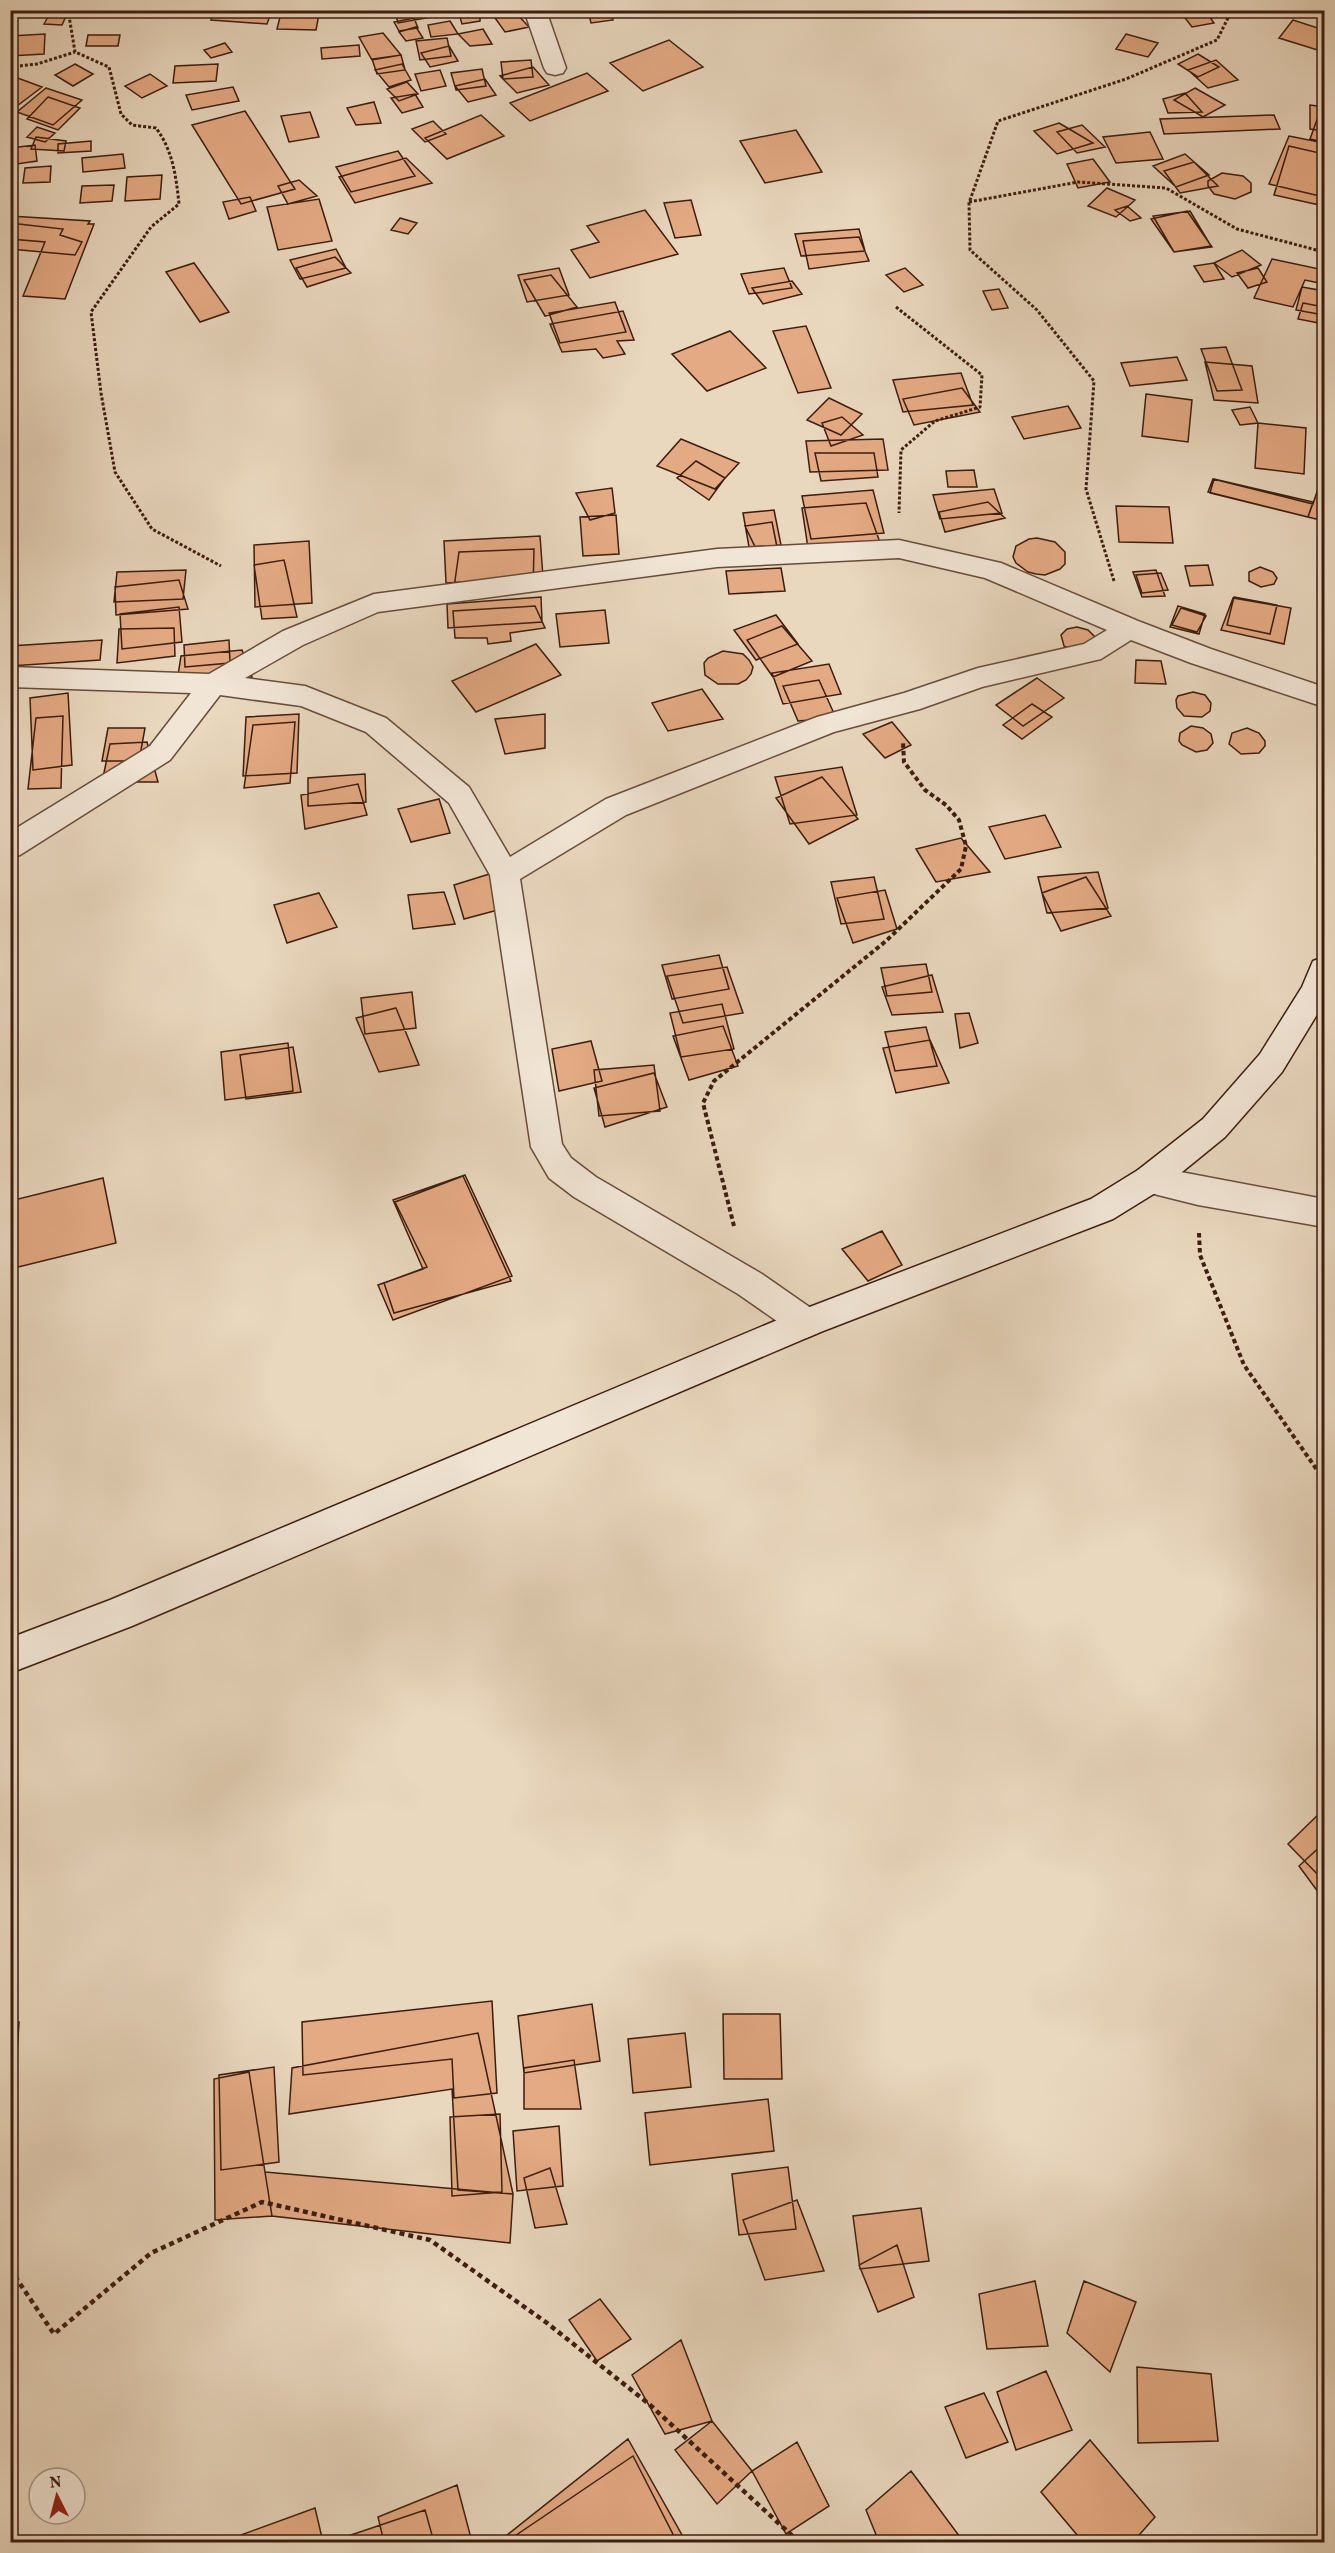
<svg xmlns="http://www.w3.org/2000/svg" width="1335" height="2553" viewBox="0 0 1335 2553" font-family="Vollkorn,serif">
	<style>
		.building { fill: #e4aa84; stroke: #3d1d0f; stroke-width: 1.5 }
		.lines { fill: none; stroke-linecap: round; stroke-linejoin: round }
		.street-casing { stroke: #684c3b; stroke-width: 3 }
		.secondary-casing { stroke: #3d1d0f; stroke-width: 3 }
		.path-far2 { stroke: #3d1d0f; stroke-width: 3; stroke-dasharray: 3 2; stroke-linecap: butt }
		.path-far1 { stroke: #3d1d0f; stroke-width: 4; stroke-dasharray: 4.5 3; stroke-linecap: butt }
		.path { stroke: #3d1d0f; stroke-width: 4.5; stroke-dasharray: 5 4; stroke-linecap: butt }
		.street { fill: #f1e5d5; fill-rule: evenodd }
		.secondary { fill: #f1e5d5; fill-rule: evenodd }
	</style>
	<rect width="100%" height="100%" fill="#e9d7be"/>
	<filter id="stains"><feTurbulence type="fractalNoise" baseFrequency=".00333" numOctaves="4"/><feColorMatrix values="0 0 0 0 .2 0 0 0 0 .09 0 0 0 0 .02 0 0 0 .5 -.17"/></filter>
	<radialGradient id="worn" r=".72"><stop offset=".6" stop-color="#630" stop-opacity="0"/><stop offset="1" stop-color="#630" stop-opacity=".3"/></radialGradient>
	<path class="building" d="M214,10H272L267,24L211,20Z
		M394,10H447L449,14L398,23Z
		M458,10H480V21L462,24Z
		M588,10H609L613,20L591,23Z
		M1179,10H1205L1214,23L1192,27Z
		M515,12L529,27L505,32L495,18Z
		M50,13L67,14L62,25L44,24Z
		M281,13L319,14L316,30L277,29Z
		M414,18L418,28L399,31L394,22Z
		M1293,20L1324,30V52L1279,38Z
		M450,21L458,34L431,37L428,25Z
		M416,27L423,38L406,41L399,32Z
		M483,29L492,44L470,46L458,34Z
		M383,33L401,55L372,60L359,37Z
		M45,34L44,54L10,56V36Z
		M1126,34L1158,43L1148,57L1116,49Z
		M88,35H120L118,46H86Z
		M447,38L451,56L420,60L416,41Z
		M669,40L703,67L643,91L610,63Z
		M225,43L232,52L211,58L204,50Z
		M359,45L360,56L322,59L321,48Z
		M449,46L458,61L430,67L421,53Z
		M1198,54L1219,67L1198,77L1178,64Z
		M401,55L405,70L377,74L372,59Z
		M531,60L533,77L503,79L501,62Z
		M1216,60L1238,80L1208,88L1188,70Z
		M75,64L93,74L73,86L55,75Z
		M218,64L216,81L173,83L175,66Z
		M402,64L411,80L389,87L375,70Z
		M533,67L549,85L517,93L500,76Z
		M482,69L486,86L456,90L451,73Z
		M440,70L446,86L421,91L415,74Z
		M587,73L608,91L530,121L510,103Z
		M150,74L167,86L142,98L125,86Z
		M15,77L42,87L13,109H10V80Z
		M485,79L496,95L468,102L455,86Z
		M407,82L418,94L399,101L387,89Z
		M233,87L239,101L192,110L186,95Z
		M46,88L82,100L53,125L17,112Z
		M1195,88L1225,105L1203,117L1174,100Z
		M1185,93L1202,112L1168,113L1163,99Z
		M415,94L423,107L402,113L391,98Z
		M48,97L80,108L58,130L27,119Z
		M374,102L381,123L356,125L347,108Z
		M1310,105L1324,107V131L1310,129Z
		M1322,106H1324V142L1310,139Z
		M245,111L295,189L241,204L192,125Z
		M310,112L319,137L289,142L281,116Z
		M481,115L504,136L447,159L425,138Z
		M1274,115L1280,129L1164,134L1160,119Z
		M433,121L446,134L425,142L412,129Z
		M1059,123L1093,143L1057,154L1034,131Z
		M1082,125L1105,147L1077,153L1057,132Z
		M37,127L55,133L45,142L27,137Z
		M796,130L822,172L765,183L740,141Z
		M1150,132L1163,159L1116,163L1103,137Z
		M1289,136L1324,143V197L1269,184Z
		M36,137L66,141L64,151L31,149Z
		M91,141V151L58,153V144Z
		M35,145L37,161L10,165V148Z
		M1289,146L1324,154V206L1274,195Z
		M398,151L415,176L351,192L336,167Z
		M123,154L125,168L83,172L82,158Z
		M1185,154L1209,175L1176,187L1153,166Z
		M406,158L432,183L355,203L339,177Z
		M1093,159L1110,182L1078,188L1067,164Z
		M1194,162L1218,186L1180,193L1164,171Z
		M51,166L50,182L23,183L25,168Z
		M1222,173L1243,176L1251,183V192L1235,199L1214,194L1208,186V181Z
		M162,175L160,199L125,201L127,177Z
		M299,180L317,196L288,204L278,186Z
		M114,185L112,201L80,203L82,186Z
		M1107,188L1135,200L1116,217L1088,206Z
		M250,197L256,211L229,219L223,202Z
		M319,199L332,241L278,250L267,207Z
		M691,200L701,235L675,238L664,203Z
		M1127,206L1141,218L1130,221L1115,210Z
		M645,210L678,254L590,278L571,250L599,242L587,226Z
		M1187,211L1212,247L1174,252L1151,219Z
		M1190,211L1211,246L1174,252L1153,216Z
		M10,216L90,221L88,224H94L65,299L23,296L45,242L10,239Z
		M400,218L417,223L408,234L391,230Z
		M10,223L63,229L60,235L82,242L75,255L10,249Z
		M859,229L865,251L801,256L795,234Z
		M859,237L869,261L809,269L803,241Z
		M336,249L346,268L300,279L290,260Z
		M1242,250L1261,265L1232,277L1214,263Z
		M335,257L351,273L307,287L296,268Z
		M1272,259L1324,270V284L1305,280L1293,307L1254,298Z
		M194,263L229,312L200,322L166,272Z
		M1214,263L1224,279L1204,282L1194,266Z
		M559,268L569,295L527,302L518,275Z
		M784,268L792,288L749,294L741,274Z
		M905,268L923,285L904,292L886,275Z
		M1258,268L1267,282L1248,288L1237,273Z
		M551,275L577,307L545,316L524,280Z
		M792,281L802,294L763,304L752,288Z
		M1302,287L1324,291V315L1296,310Z
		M999,289L1008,308L992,310L983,291Z
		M615,302L626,332L560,343L549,313Z
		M1303,303L1324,307V324L1298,319Z
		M623,311L634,340L617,341L625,354L603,358L596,349L562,352L550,324Z
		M806,326L831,388L798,393L773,331Z
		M730,331L766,368L707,391L672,354Z
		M1226,347L1242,390L1217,391L1201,349Z
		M1177,357L1187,380L1130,386L1121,363Z
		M1205,362L1252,366L1258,403L1214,400Z
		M961,373L973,405L903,412L893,380Z
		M962,388L980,412L914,425L903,399Z
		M1146,394L1192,400L1188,442L1142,436Z
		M829,398L862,414L841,435L807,420Z
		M1068,406L1081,428L1024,439L1012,417Z
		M1250,407L1258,423L1240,425L1232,410Z
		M842,417L863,435L831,446L822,423Z
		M1258,423L1306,428L1304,474L1255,468Z
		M681,439L739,463L715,489L657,466Z
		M883,439L888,470L810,472L806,441Z
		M815,453H874L878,477L821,481Z
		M696,461L725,478L709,500L677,478Z
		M974,470L977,487H948L946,471Z
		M1324,470V521L1208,492L1213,479L1313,504Z
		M1324,473V521L1308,517Z
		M1214,479L1313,502L1308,517L1210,493Z
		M612,488L615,513L590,520L576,493Z
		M994,489L1002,513L940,519L933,495Z
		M873,490L884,533L811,539L802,496Z
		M988,502L1005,518L945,532L939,512Z
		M866,503L883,551L808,548L802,508Z
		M1116,506L1169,507L1173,543L1119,542Z
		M774,510L781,545L749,547L743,513Z
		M616,515L619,554L583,556L580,517Z
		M772,522L779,557H760L745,526Z
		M540,536L543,577L446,583L444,541Z
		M1037,538L1055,542L1065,552V564L1060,569L1045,575L1036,574L1028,572L1016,563L1013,557L1016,546L1029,539Z
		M309,541L312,603L255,607L254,545Z
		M534,549L533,588L453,595L459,552Z
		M284,560L297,617L262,619L254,565Z
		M1208,565L1213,585L1190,586L1185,566Z
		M1260,567L1273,572L1277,578L1274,584L1261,587L1249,581V572Z
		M781,568L785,591L729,594L726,571Z
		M186,570L183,599L114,602L117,572Z
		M1156,570L1165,596L1142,597L1133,572Z
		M1161,573L1168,590L1142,593L1136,575Z
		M179,580L188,609L116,615L115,587Z
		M541,597L542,622L448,628L447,604Z
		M1234,597L1277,605L1270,634L1227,625Z
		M1233,598L1291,608L1284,644L1221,630Z
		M535,606L545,628L510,633L511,641L488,644L487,638H455L453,611Z
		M1178,606L1205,614L1199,634L1170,627Z
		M179,607L182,642L122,649L120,614Z
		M1181,608L1206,616L1197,632L1172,625Z
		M605,610L609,643L560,647L556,614Z
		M776,615L798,644L756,660L734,630Z
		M782,626L812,661L773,677L747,640Z
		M1077,627L1088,630L1095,637L1074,651L1064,646L1061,635L1067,629Z
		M174,628L175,656L117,663L119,629Z
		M102,640L100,660L10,666V646Z
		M229,640L230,663L185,667L184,645Z
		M536,644L561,675L476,712L452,681Z
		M242,650L252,677L177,682L181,656Z
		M723,651L743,654L749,660L753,667L751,674L746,680L738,684H718L705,675L704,663L708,658Z
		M1136,660L1161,661L1166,684L1135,683Z
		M829,664L841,694L783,704L772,673Z
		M1037,678L1064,698L1023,726L996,705Z
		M819,680L836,718L798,721L783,686Z
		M702,689L723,719L668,731L652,703Z
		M1193,692L1205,695L1211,703L1210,711L1202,717L1184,716L1177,708L1176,700L1178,696Z
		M68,693L72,765L33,770L30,698Z
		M1032,704L1052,717L1022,739L1003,725Z
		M299,714L297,773L243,776L246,717Z
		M545,714V748L505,754L495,719Z
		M63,716L61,788L28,789L36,718Z
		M295,722L290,783L244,788L253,725Z
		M892,722L911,745L885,758L863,734Z
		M1191,726L1203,728L1211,734L1213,743L1207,750L1196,752L1182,745L1179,741L1180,733Z
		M108,728H145L139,761H102Z
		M1247,728L1259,733L1265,741V746L1259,753L1241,754L1229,744L1232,733Z
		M147,742L158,782H102L110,744Z
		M842,767L857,815L790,824L775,777Z
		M365,774L366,802L308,806V778Z
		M822,777L858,819L809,844L776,798Z
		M358,784L367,815L305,829L301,795Z
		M439,799L450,833L411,842L398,809Z
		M1045,815L1061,847L1005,859L989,827Z
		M961,838L990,872L936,882L916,849Z
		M499,871L513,906L464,919L454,885Z
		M1098,872L1108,908L1047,913L1038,877Z
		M874,877L884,919L841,924L831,882Z
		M1086,877L1111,916L1061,931L1042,893Z
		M885,890L897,929L853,943L837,898Z
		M444,892L455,924L413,929L408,895Z
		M319,893L337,927L287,943L274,905Z
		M719,955L729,989L672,999L662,965Z
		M926,964L932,992L887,996L881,968Z
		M727,967L743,1013L683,1023L667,976Z
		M932,975L943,1012L892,1015L882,987Z
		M412,992L416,1028L365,1034L361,998Z
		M722,1004L734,1049L681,1057L670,1013Z
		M396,1008L419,1065L379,1072L356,1018Z
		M969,1013L978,1043L960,1048L955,1014Z
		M723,1026L738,1066L689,1080L673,1036Z
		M926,1027L937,1066L895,1071L885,1032Z
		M930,1040L949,1083L896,1093L883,1048Z
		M591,1041L602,1081L559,1091L552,1049Z
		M288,1043L293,1091L225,1100L221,1052Z
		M293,1047L301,1092L246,1099L240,1055Z
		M654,1065L660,1111L599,1116L594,1070Z
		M654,1073L667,1107L605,1127L594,1088Z
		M465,1175L512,1276L393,1320L378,1285L423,1269L393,1200Z
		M463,1176L511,1281L394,1313L384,1283L427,1267L395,1202Z
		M103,1178L116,1243L10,1269V1201Z
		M882,1231L902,1265L868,1281L842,1249Z
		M1324,1809V1881L1288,1844Z
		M1324,1843V1900L1299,1866Z
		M492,2001L497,2093L454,2098L452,2059L303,2075L302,2022Z
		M592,2004L600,2061L524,2073L518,2016Z
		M723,2014H780L782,2079H724Z
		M19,2022L15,2086H10V2023Z
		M478,2033L513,2194L458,2190L452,2089L289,2114L292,2068Z
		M685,2033L691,2087L633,2093L628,2039Z
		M574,2060L581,2109H524V2068Z
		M274,2067L279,2162L221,2170L219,2075Z
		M249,2072L272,2216L215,2220L214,2079Z
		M768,2099L774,2151L650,2165L645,2113Z
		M500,2114L502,2192L452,2196L450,2117Z
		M559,2126L563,2186L517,2191L513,2131Z
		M788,2167L796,2229L739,2235L732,2174Z
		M550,2168L567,2224L535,2228L524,2178Z
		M265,2172L513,2194L510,2243L272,2216Z
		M797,2200L824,2271L765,2280L743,2220Z
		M921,2208L929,2261L860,2269L853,2216Z
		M897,2245L914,2297L878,2312L859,2265Z
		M1035,2281L1048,2346L987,2349L979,2294Z
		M1084,2281L1136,2302L1110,2372L1067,2333Z
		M600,2299L631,2339L597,2361L569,2320Z
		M681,2340L712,2421L665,2434L632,2375Z
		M1137,2367L1211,2374L1218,2441L1138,2443Z
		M1046,2371L1072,2430L1016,2450L997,2392Z
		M984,2393L1008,2442L966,2458L945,2407Z
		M712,2421L752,2471L717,2504L675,2450Z
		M628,2439L686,2542H511L507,2535Z
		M1090,2440L1155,2517L1133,2542H1083L1041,2492Z
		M797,2442L829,2506L786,2534L752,2471Z
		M633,2456L677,2542H510L509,2540Z
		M911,2471L960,2537L951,2542H879L866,2510Z
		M457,2485L472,2542H384L378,2517Z
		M315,2508L323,2542H222Z
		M425,2510L434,2542H350L348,2536Z"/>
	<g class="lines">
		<defs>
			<path id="street" d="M524,10H546L566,68L563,73L555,75L547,73L544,68Z
				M899,540L1001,563L1138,621L1211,649L1324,687V707L1191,663L1131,640L1101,659L982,687L920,709L834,732L626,815L520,879L562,1144L571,1158L596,1177L762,1274L818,1313L823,1323L818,1333L806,1338L794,1333L738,1294L574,1197L549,1178L531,1147L490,875L449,803L366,732L301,706L220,695L170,760L20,855L10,858V832L150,746L191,693L10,687V667L209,674L283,631L374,594L717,549ZM899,558L985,578L1107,630L1084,644L978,668L904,693L817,717L606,799L510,857L469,787L386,718L305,686L245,678L303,645L378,612L717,567Z
				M1149,1166L1324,1199V1227L1198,1205L1138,1190L1133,1180L1138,1170Z"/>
			<path id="secondary" d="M1324,957V1003L1282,1072L1225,1137L1160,1190L1113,1219L818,1333L132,1626L10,1673V1638L110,1600L794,1313L1091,1199L1138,1170L1203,1119L1260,1054L1302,987L1313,961Z"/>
		</defs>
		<use href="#street" class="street-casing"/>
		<use href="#secondary" class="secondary-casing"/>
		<path class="path-far2" d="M68,10L75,52L109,67L121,114L132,125L156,128C173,151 176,176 179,204L151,227L91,312L101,393L115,472L152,529L221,566
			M10,67L37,64L75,52
			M969,202L1078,182L1166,188L1237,229L1324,252
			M896,307L982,375L980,407L935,421L901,450L899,513
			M1114,581L1086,489L1094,381L1037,310L970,250L969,203L998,121L1126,79L1217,40L1232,10"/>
		<path class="path-far1" d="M734,1226L703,1103L714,1081L886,941L961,869L966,846L959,820L946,805L925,790L904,762L903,742
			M1199,1233L1200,1255L1244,1365L1324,1480"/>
		<path class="path" d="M10,2269L54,2334L151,2253L262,2202L430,2240L547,2323L649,2404L799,2542"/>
		<use href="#street" class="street"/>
		<use href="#secondary" class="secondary"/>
	</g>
	<rect width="1335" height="2553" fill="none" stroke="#e9d7be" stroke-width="36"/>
	<rect x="12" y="12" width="1311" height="2529" fill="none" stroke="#3d1d0f" stroke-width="3"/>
	<rect x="18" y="18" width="1299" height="2517" fill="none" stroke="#3d1d0f" stroke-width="1.5"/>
	<g transform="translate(57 2496) rotate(354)"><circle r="28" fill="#f1e5d5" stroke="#a99586" stroke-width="1.5"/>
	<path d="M0-4.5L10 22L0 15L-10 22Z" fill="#8f2418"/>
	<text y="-9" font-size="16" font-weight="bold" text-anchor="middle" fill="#3d1d0f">N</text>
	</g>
	<rect width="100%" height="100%" filter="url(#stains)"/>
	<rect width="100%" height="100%" fill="url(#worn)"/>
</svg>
